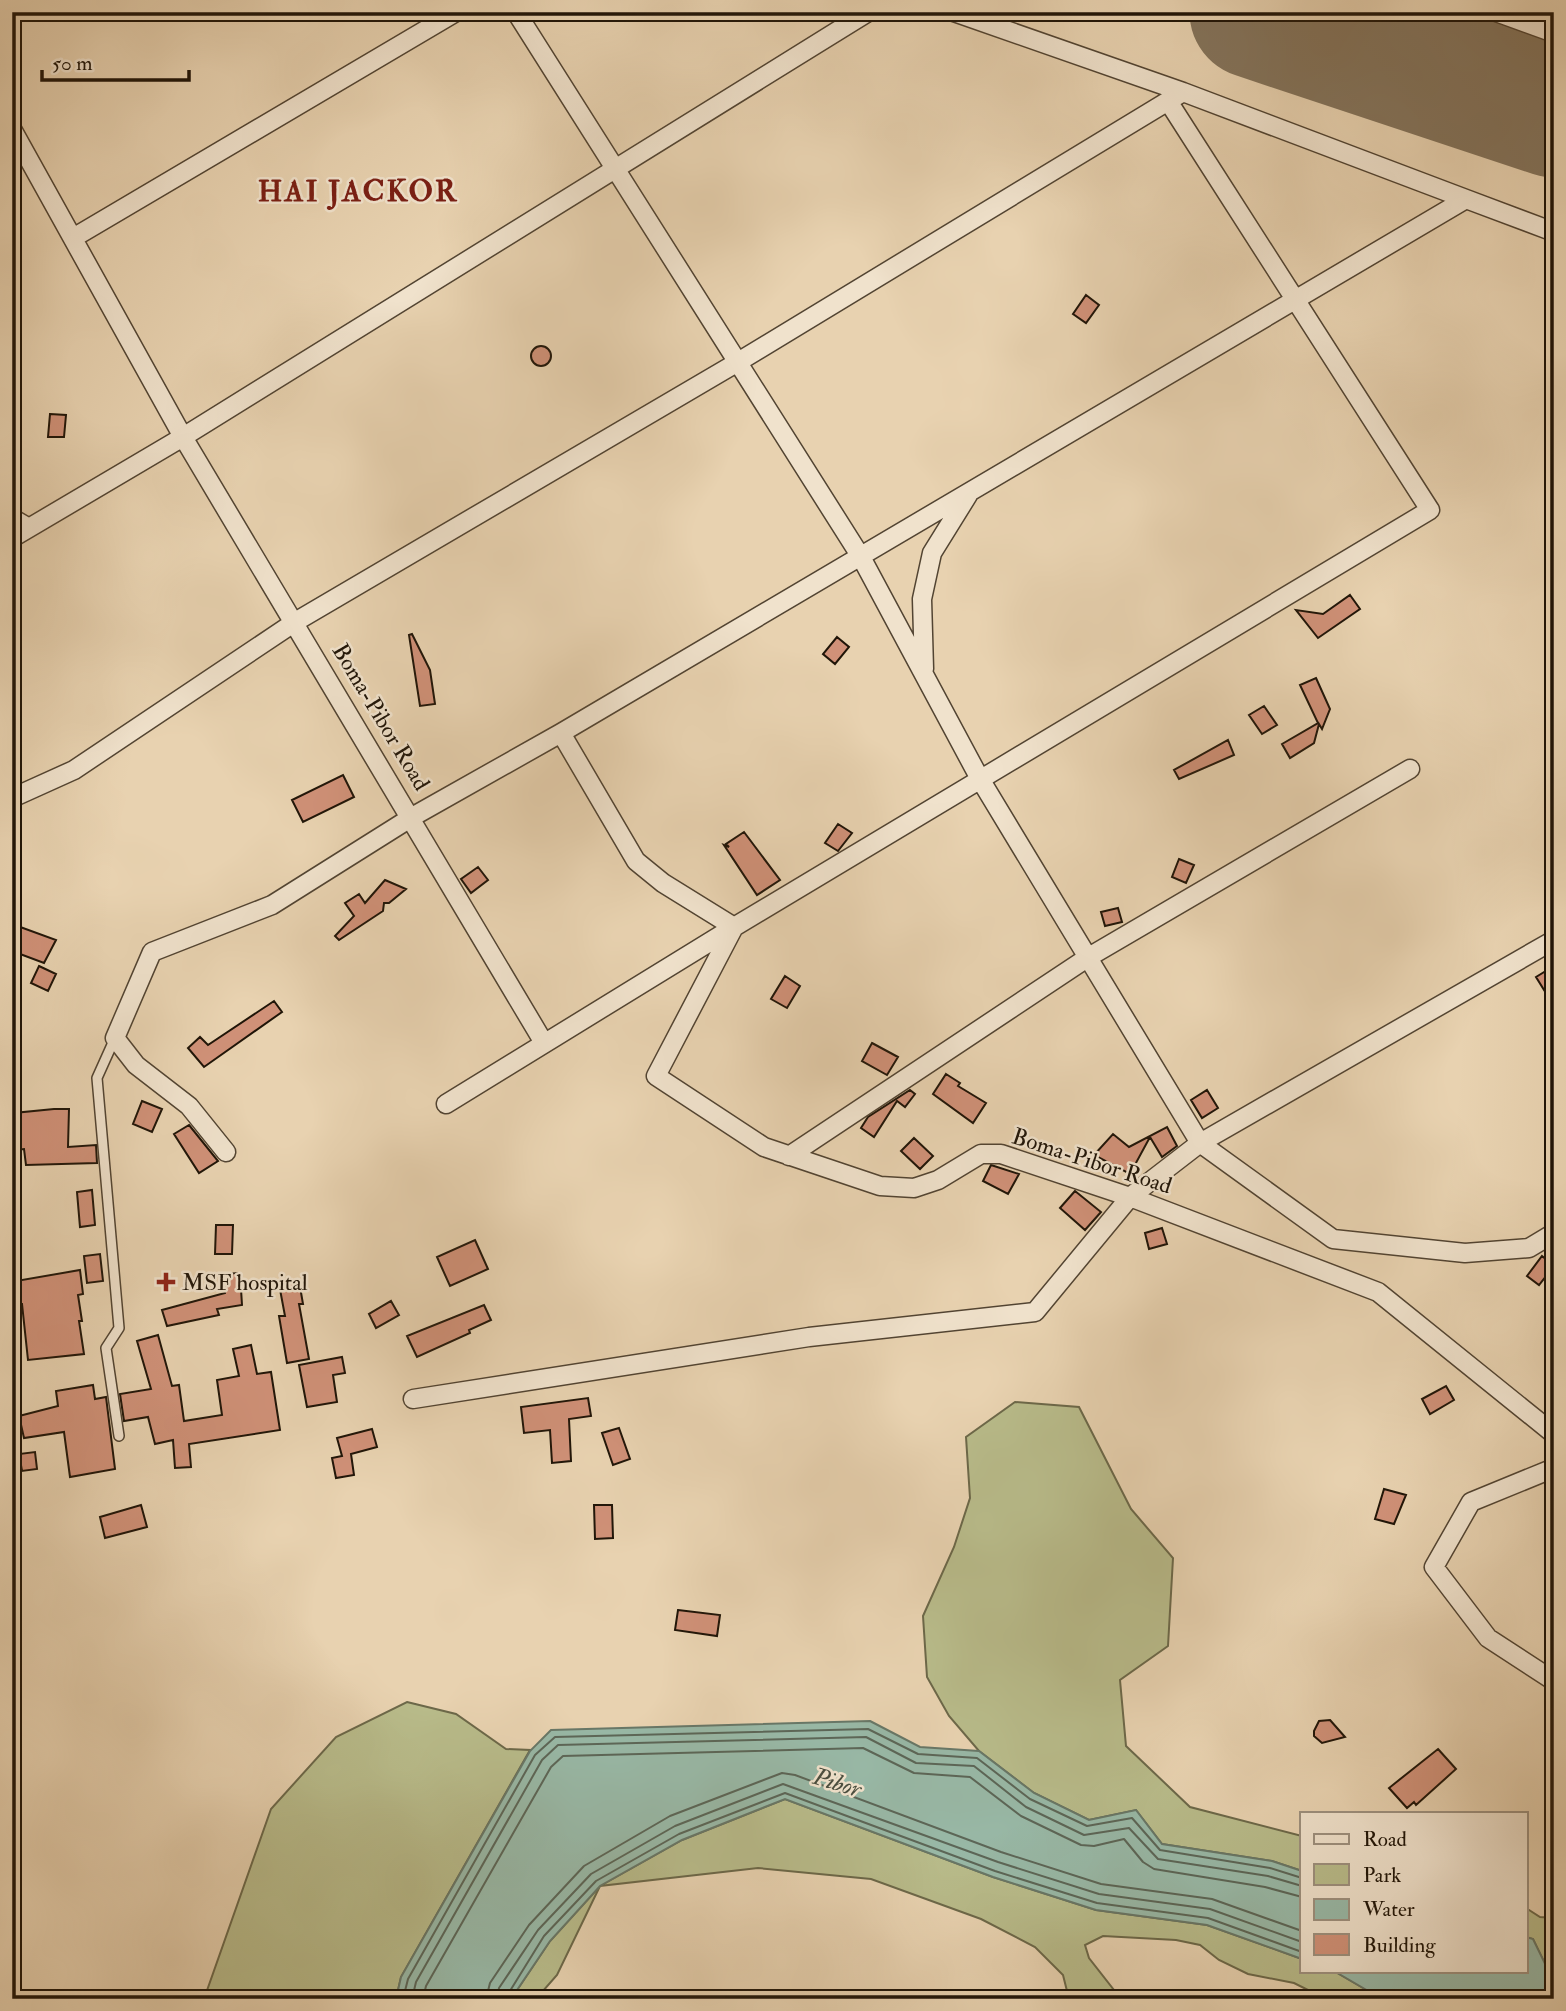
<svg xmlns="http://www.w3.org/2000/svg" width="1566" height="2011" viewBox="0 0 1566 2011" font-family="'IM FELL Double Pica',serif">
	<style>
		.green { fill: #b8bb8a; stroke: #6c6849; stroke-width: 2 }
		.water { fill: #98b8a6; stroke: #687767; stroke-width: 2 }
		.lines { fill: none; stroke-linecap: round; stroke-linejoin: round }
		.shore { stroke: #5c6657; stroke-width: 2 }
		.runway { stroke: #84745c; stroke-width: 133 }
		.building { fill: #d09178; stroke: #201508; stroke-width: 2 }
		.service-casing { stroke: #524432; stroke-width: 12 }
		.minor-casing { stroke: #524432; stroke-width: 21 }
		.service { stroke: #f0e2cc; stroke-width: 9 }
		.minor { stroke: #f0e2cc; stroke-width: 18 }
		.poi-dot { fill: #8f2418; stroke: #f0e2cc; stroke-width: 2.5 }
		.labels { text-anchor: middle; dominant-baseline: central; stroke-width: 5; stroke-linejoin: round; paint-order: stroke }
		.street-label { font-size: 23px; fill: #201508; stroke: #f0e2cc }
		.poi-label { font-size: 23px; fill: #201508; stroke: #f0e2cc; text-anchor: start }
		.water-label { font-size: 24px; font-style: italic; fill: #4a4e3f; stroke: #f0e2cc }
		.district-label { font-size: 30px; font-weight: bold; letter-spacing: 2px; fill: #7a1f14; stroke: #f0e2cc }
	</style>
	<rect width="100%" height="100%" fill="#e8d2b0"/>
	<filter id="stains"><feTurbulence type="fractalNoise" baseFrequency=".00286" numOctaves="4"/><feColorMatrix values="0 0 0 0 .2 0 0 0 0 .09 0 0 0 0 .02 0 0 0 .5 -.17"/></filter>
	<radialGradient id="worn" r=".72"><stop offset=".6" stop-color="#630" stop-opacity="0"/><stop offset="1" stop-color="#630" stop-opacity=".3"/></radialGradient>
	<path class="green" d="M1015,1402L1079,1407L1131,1509L1173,1558L1168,1646L1120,1680L1126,1746L1190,1807L1302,1836V1871L1272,1861L1162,1844L1136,1810L1089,1820L1034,1793L979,1751L949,1716L927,1677L923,1616L954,1547L970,1498L966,1437Z
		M407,1702L456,1714L506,1749L530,1750L401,1977L396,1999H204L271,1809L336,1737Z
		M785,1799L993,1877L1096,1910L1207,1925L1302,1959V1971H1334L1382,1999L1322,1997L1294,1983L1248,1974L1219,1960L1200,1945L1176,1940L1103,1936L1085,1945L1089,1958L1121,1999H1069L1063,1975L1035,1947L981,1919L871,1879L758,1868L600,1886L557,1975L536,1999H511L550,1941L600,1886L682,1840Z
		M1526,1908L1540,1917L1554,1918V1974H1550L1533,1939L1526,1937Z"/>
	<path class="water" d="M870,1721L920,1747L979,1751L1034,1793L1089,1820L1136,1810L1162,1844L1272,1861L1302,1871V1959L1207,1925L1096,1910L993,1877L785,1799L682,1840L600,1886L550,1941L511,1999H396L401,1977L530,1751L551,1730Z
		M1526,1937L1533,1939L1550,1974H1554V1999H1382L1334,1971H1526Z"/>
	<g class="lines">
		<path class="shore" d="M403,1999L408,1979L535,1755L555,1737L868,1729L918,1754L977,1758L1030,1799L1087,1826L1132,1818L1160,1850L1270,1868L1302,1878
			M412,1999L416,1982L542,1760L558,1745L866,1737L916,1763L974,1766L1026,1807L1084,1835L1129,1828L1158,1859L1268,1876L1302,1886
			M423,1999L426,1986L551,1767L563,1756L863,1748L914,1773L970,1777L1021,1816L1081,1845L1094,1846L1124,1839L1143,1862L1154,1869L1265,1887L1302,1897
			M486,1999L490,1983L529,1925L584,1866L670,1816L782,1773L795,1775L1001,1852L1101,1884L1212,1899L1302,1931
			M497,1999L499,1988L538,1930L591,1874L675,1826L783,1784L998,1862L1099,1894L1210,1909L1302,1942
			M505,1999L544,1936L596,1881L679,1834L785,1793L995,1871L1097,1903L1208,1918L1302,1952"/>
		<path class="runway" d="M1256,12L1554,111"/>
	</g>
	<path class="building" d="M1086,295L1099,305L1086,323L1073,314Z
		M531 356a10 10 0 1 1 20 0a10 10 0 1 1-20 0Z
		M50,414L66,415L64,437H48Z
		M1350,595L1360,609L1318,638L1296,610L1323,614Z
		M412,634L430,670L435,704L420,706L409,635Z
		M837,637L849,647L835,664L823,654Z
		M1316,678L1330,709L1322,729L1319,724L1314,743L1290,758L1282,744L1318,723L1300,685Z
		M1264,706L1277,725L1262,734L1249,715Z
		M1228,740L1234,755L1179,779L1174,770Z
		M343,775L354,797L303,822L292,800Z
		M838,824L852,833L838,851L825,843Z
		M744,832L780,880L757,895L724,845L729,847L726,844Z
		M1179,859L1194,865L1186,883L1172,877Z
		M478,867L488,880L471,893L461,879Z
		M385,880L406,889L389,903H384L383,911L339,940L335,936L354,916L345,903L359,894L365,903Z
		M1118,908L1122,922L1105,926L1101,912Z
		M12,924L56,940L44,963L12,951Z
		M39,966L56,974L48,991L31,983Z
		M1554,966V1006L1536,977Z
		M785,976L800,986L787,1008L771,999Z
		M274,1001L282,1012L204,1067L188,1048L200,1037L208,1045Z
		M872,1043L898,1057L887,1075L862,1061Z
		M946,1074L960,1083L958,1086L986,1103L973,1123L933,1094Z
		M910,1090L915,1094L905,1107L897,1101L874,1137L861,1128L868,1117Z
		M1207,1090L1218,1108L1202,1118L1191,1100Z
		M142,1101L162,1109L152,1132L133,1124Z
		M54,1109H69L68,1147L96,1145L97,1163L26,1165L24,1149L15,1150L14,1113Z
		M189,1125L218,1161L199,1173L174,1134Z
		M1167,1127L1177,1146L1162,1157L1150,1137L1130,1174L1094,1155L1113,1134L1129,1147Z
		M914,1138L933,1156L920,1169L901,1151Z
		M991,1165L1019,1174L1008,1194L983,1181Z
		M92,1190L95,1225L80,1227L77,1192Z
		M1075,1191L1101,1212L1085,1230L1060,1208Z
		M216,1225H233L232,1254H215Z
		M1162,1228L1167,1244L1149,1249L1145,1233Z
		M475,1240L488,1269L450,1286L437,1257Z
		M100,1254L103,1281L87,1283L84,1256Z
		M1542,1256L1554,1266L1539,1285L1527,1276Z
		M80,1270L83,1294L78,1295L82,1321H79L84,1354L28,1360L22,1304H19L16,1281Z
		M240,1273L242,1305L217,1309L219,1315L167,1326L162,1310L225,1293L224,1274Z
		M299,1281L303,1304H299L309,1359L287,1363L279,1316H285L279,1284Z
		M391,1301L399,1315L376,1328L369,1314Z
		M484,1305L491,1320L469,1330L470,1333L417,1357L407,1336Z
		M158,1335L172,1386L179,1385L184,1421L222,1415L217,1380L239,1376L233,1349L251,1345L257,1374L271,1372L280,1430L189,1444L191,1467L175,1468L173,1440L155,1444L148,1417L124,1421L120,1394L151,1389L137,1341Z
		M342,1357L345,1373L333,1375L337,1402L307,1407L299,1365Z
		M93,1385L95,1399L106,1397L115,1469L70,1477L64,1432L24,1438L19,1416L58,1406L56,1391Z
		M1446,1386L1454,1400L1430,1414L1422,1399Z
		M588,1398L591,1416L569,1419L571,1461L552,1463L550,1430L524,1433L521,1407Z
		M619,1428L630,1459L613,1465L602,1433Z
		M372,1429L377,1447L351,1454L354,1475L336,1478L332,1458L342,1456L337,1438Z
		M35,1452L37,1469L22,1471L19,1454Z
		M1384,1489L1406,1495L1394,1524L1375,1519Z
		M141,1505L147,1527L105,1538L100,1517Z
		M594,1505H612L613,1538L595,1539Z
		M678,1610L720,1615L717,1636L675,1630Z
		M1330,1720L1345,1737L1322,1743L1314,1736V1731L1319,1721Z
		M1438,1749L1456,1769L1416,1805L1414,1802L1407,1808L1389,1788Z"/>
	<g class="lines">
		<defs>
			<path id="service" d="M115,1038L97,1078L119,1328L106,1348L119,1436"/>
			<path id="minor" d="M516,12L861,557L980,779L1200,1143L1333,1239L1465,1253L1529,1248L1554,1233
				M954,12L1183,92L1466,199
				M1496,12L1554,33
				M12,15L17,12
				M12,129L183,437L544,1043
				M73,238L456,12
				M12,518L29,528
				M12,538L183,437L868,12
				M924,669L922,599L932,553L968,495
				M561,733L636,861L663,883L734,927L656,1076L764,1147L880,1186L914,1188L938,1180L981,1154H1001L1130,1197L1378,1292L1554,1434
				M12,798L74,770L295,622L738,362L1183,92
				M446,1104L734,927L1430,510L1168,101
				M226,1152L189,1106L136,1065L115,1038L152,952L272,905L412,817L561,733L1466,199L1554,232
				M789,1156L1087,958L1410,769
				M413,1399L809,1337L1035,1312L1130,1197L1200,1143L1554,940
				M1554,1468L1471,1502L1434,1567L1488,1638L1554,1681"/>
		</defs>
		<use href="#service" class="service-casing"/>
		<use href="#minor" class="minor-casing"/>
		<use href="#service" class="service"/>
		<use href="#minor" class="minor"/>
	</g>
	<path class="poi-dot" d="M162.5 1271.5h7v7h7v7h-7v7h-7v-7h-7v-7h7z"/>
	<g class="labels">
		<g class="street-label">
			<text transform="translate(381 717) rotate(59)">Boma-Pibor Road</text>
			<text transform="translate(1092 1161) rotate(18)">Boma-Pibor Road</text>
		</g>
		<g class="poi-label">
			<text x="182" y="1282">MSF hospital</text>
		</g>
		<g class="water-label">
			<text transform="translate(837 1783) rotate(17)">Pibor</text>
		</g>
		<g class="district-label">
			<text x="358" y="191">HAI JACKOR</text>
		</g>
	</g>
	<rect width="1566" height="2011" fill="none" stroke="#e8d2b0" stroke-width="42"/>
	<rect x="14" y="14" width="1538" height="1983" fill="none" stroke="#201508" stroke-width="3.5"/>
	<rect x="21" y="21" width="1524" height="1969" fill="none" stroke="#201508" stroke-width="2"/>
	<rect x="1300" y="1812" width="228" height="161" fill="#f0e2cc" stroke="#9d907e" stroke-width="2"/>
	<rect x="1314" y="1834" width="35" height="10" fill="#f0e2cc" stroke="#9d907e" stroke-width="2"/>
	<text x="1363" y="1846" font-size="21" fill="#201508">Road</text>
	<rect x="1314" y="1864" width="35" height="21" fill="#b8bb8a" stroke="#9d907e" stroke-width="2"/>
	<text x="1363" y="1882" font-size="21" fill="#201508">Park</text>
	<rect x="1314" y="1899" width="35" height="21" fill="#98b8a6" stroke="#9d907e" stroke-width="2"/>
	<text x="1363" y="1916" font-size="21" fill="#201508">Water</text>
	<rect x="1314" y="1934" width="35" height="21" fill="#d09178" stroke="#9d907e" stroke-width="2"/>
	<text x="1363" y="1952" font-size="21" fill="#201508">Building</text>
	<path d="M42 70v10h147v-10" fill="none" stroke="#201508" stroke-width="3.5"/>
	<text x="52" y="70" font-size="21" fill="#201508" stroke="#f0e2cc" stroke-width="5" paint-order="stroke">50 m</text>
	<rect width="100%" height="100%" filter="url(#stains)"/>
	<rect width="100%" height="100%" fill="url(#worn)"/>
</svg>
